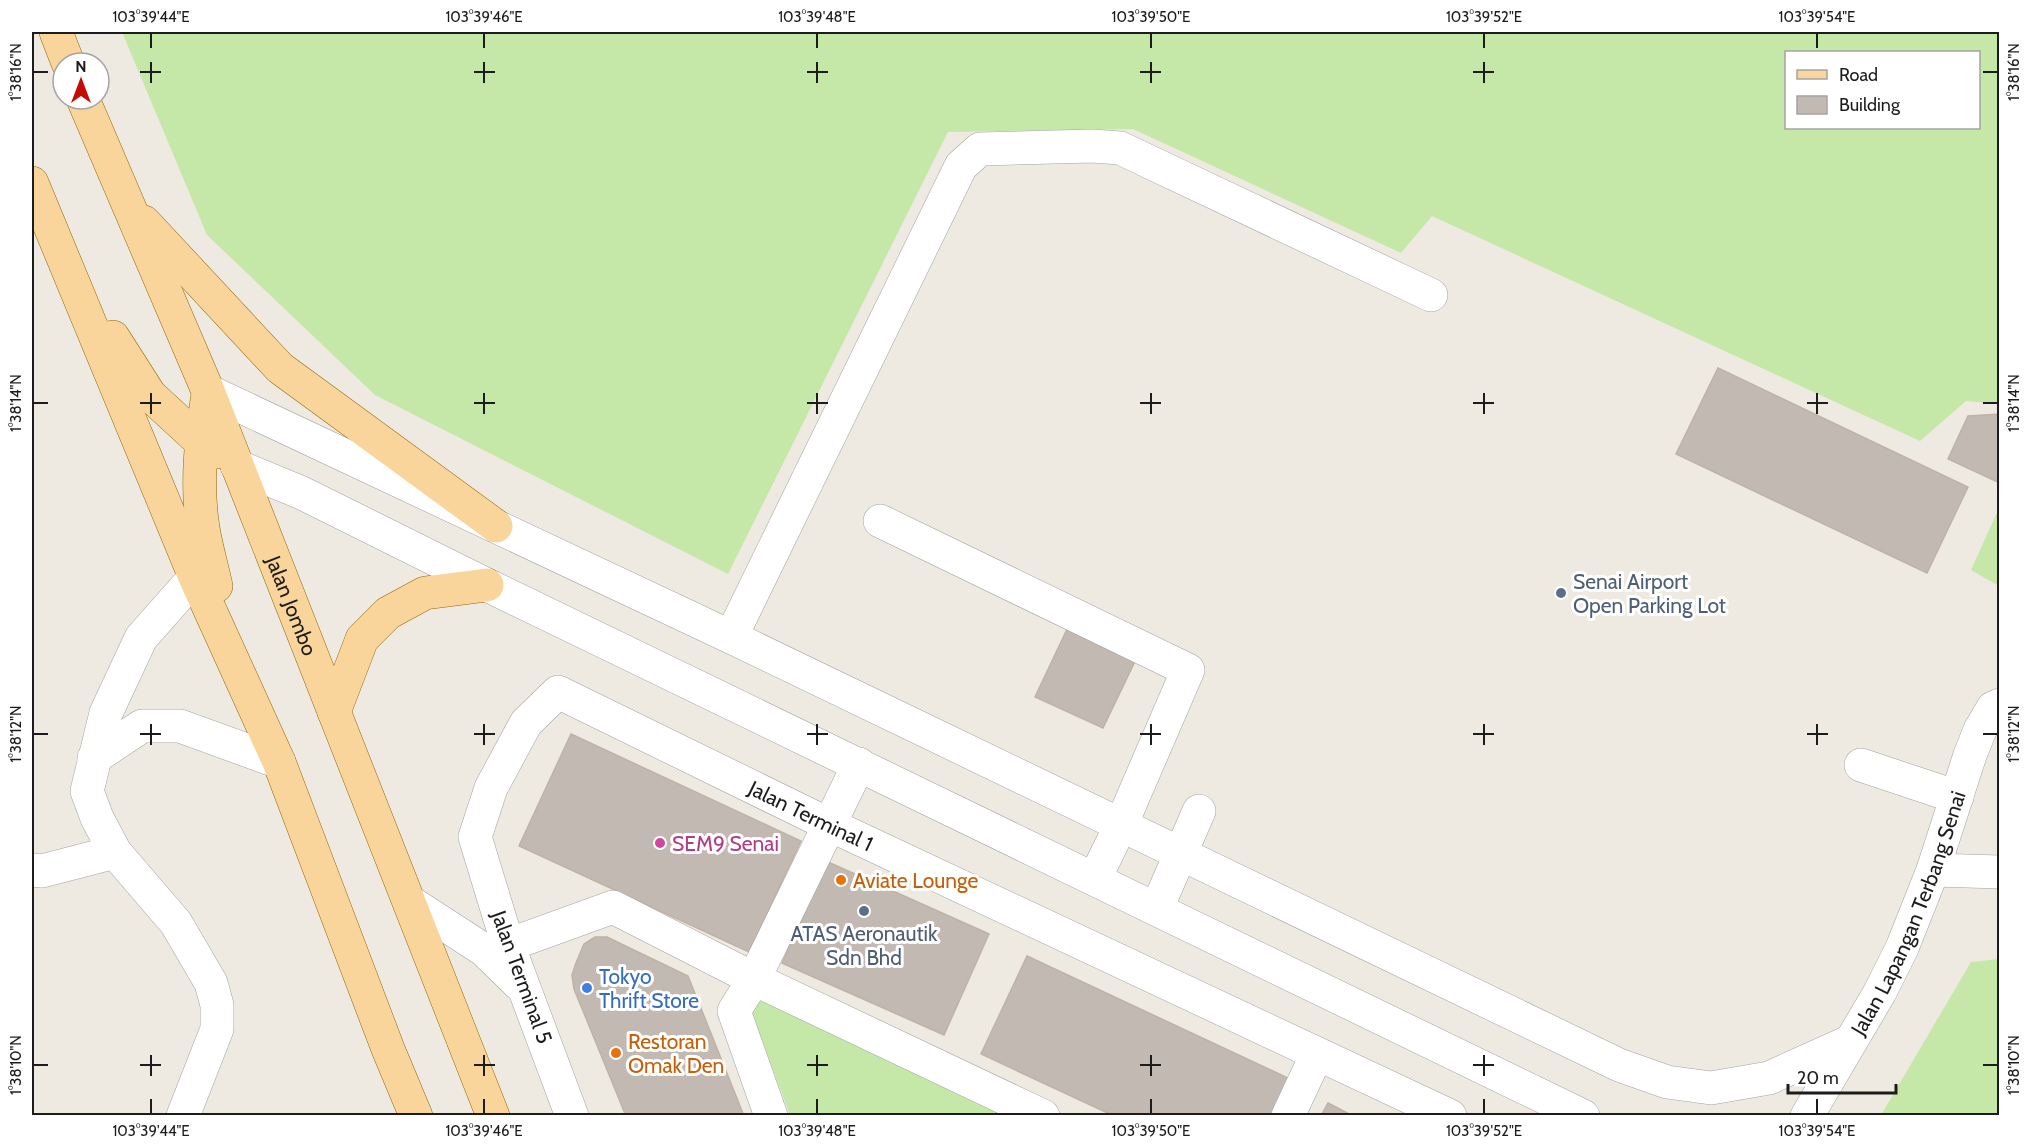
<svg xmlns="http://www.w3.org/2000/svg" width="2031" height="1147" viewBox="0 0 2031 1147" font-family="Cabin,sans-serif">
	<style>
		.grass { fill: #c5e7a8; fill-rule: evenodd }
		.building { fill: #c2bab2; stroke: #bfb2a5; stroke-width: 1.5 }
		.lines { fill: none; stroke-linecap: round; stroke-linejoin: round }
		.minor-casing { stroke: #a3a3a3; stroke-width: 34 }
		.major-casing { stroke: #926903; stroke-width: 34 }
		.minor { stroke: #fff; stroke-width: 33 }
		.major { stroke: #fad59b; stroke-width: 33 }
		.ticks { fill: none; stroke: #1c1c1c; stroke-width: 2 }
		.service-dot { fill: #5c6f8a; stroke: #fff; stroke-width: 2 }
		.hotel-dot { fill: #d1479c; stroke: #fff; stroke-width: 2 }
		.food-dot { fill: #e8710a; stroke: #fff; stroke-width: 2 }
		.shop-dot { fill: #3f7fe0; stroke: #fff; stroke-width: 2 }
		.labels { text-anchor: middle; dominant-baseline: central; stroke-width: 6; stroke-linejoin: round; paint-order: stroke }
		.service-label { font-size: 21px; fill: #4e5e75; stroke: #fff; text-anchor: start }
		.street-label { font-size: 21px; fill: #1c1c1c; stroke: #fff }
		.hotel-label { font-size: 21px; fill: #b23c85; stroke: #fff; text-anchor: start }
		.food-label { font-size: 21px; fill: #c56008; stroke: #fff; text-anchor: start }
		.shop-label { font-size: 21px; fill: #366cbe; stroke: #fff; text-anchor: start }
		.neatline { fill: none; stroke: #1c1c1c; stroke-width: 2 }
		.ticks-label { font-size: 15px; text-anchor: middle; fill: #1c1c1c }
	</style>
	<rect width="100%" height="100%" fill="#eeeae2"/>
	<path class="grass" d="M122,32H1999V404L1966,401L1920,441L1432,216L1401,253L1133,129L948,132L728,574L375,395L207,235ZM1786,52H1978V128H1786Z
		M1999,508V586L1971,570Z
		M1999,959V1115H1881L1971,962Z
		M763,998L1007,1115H790L751,1011Z"/>
	<path class="building" d="M1718,368L1968,487L1927,573L1676,454Z
		M2000,414V483L1948,459L1968,416Z
		M1070,623L1138,655L1103,728L1035,697Z
		M571,734L801,841L749,952L519,846Z
		M828,862L989,934L944,1035L782,963Z
		M595,937H607L688,976L744,1116H626L574,989L572,975L576,963L584,944Z
		M1027,956L1290,1079L1273,1116H1114L981,1054Z
		M1328,1103L1353,1116H1321Z"/>
	<g class="lines">
		<defs>
			<g id="minor">
				<path d="M208,391L731,637L1619,1065L1667,1082L1711,1088L1769,1078L1851,1041"/>
				<path d="M237,466L302,493L487,585L1583,1116"/>
				<path d="M880,521L1188,670L1121,825L1095,878"/>
				<path d="M731,637L961,166L980,149L1093,146L1120,148L1431,295"/>
				<path d="M94,758L142,726H180L279,762"/>
				<path d="M1861,765L1957,797"/>
				<path d="M32,870L42,871L115,852"/>
				<path d="M1933,870L2000,872"/>
				<path d="M410,902L484,950L518,983"/>
				<path d="M1157,908L1199,811"/>
				<path d="M508,945L613,907L754,979L1043,1116"/>
				<path d="M183,1116L217,1029V1005L211,983L176,923L115,852L97,818L87,791L106,713L141,638L195,577"/>
				<path id="s1" d="M572,1116L508,945L475,837L491,788L526,723L558,692L830,825L1450,1116"/>
				<path d="M771,1116L734,1011L754,979L859,764"/>
				<path d="M1288,1116L1317,1054"/>
				<path id="s2" d="M1807,1116L1880,992L1902,948L1933,870L1970,755L1980,730L1993,708L2000,705"/>
			</g>
			<g id="major">
				<path d="M56,32L68,63"/>
				<path id="s3" d="M83,99L208,391L493,1116"/>
				<path d="M32,183L195,577L279,762L388,1049L416,1116"/>
				<path d="M144,222L280,368L496,526"/>
				<path d="M113,337L150,395L201,442L216,452"/>
				<path d="M208,394C201,438 196,484 203,528C206,547 212,567 216,586"/>
				<path d="M334,712L362,639L388,613L425,593L487,585"/>
			</g>
		</defs>
		<use href="#minor" class="minor-casing"/>
		<use href="#major" class="major-casing"/>
		<use href="#minor" class="minor"/>
		<use href="#major" class="major"/>
	</g>
	<path class="ticks" d="M151,33V48M484,33V48M817,33V48M1151,33V48M1484,33V48M1817,33V48M151,62V83M484,62V83M817,62V83M1151,62V83M1484,62V83M33,72H48M140,72H161M474,72H495M807,72H828M1140,72H1161M1473,72H1494M1983,72H1998M151,393V414M484,393V414M817,393V414M1151,393V414M1484,393V414M1817,393V414M33,403H48M140,403H161M474,403H495M807,403H828M1140,403H1161M1473,403H1494M1807,403H1828M1983,403H1998M151,724V745M484,724V745M817,724V745M1151,724V745M1484,724V745M1817,724V745M33,734H48M140,734H161M474,734H495M807,734H828M1140,734H1161M1473,734H1494M1807,734H1828M1983,734H1998M151,1055V1076M484,1055V1076M817,1055V1076M1151,1055V1076M1484,1055V1076M33,1065H48M140,1065H161M474,1065H495M807,1065H828M1140,1065H1161M1473,1065H1494M1983,1065H1998M151,1099V1114M484,1099V1114M817,1099V1114M1151,1099V1114M1484,1099V1114M1817,1099V1114"/>
	<g class="service-dot">
		<circle cx="1561" cy="593" r="6"/>
		<circle cx="864" cy="911" r="6"/>
	</g>
	<circle class="hotel-dot" cx="660" cy="843" r="6"/>
	<g class="food-dot">
		<circle cx="841" cy="880" r="6"/>
		<circle cx="616" cy="1053" r="6"/>
	</g>
	<circle class="shop-dot" cx="587" cy="988" r="6"/>
	<g class="labels">
		<g class="service-label">
			<text x="1573" y="581">Senai Airport<tspan x="1573" dy="24">Open Parking Lot</tspan></text>
			<text x="864" y="933" text-anchor="middle">ATAS Aeronautik<tspan x="864" dy="24">Sdn Bhd</tspan></text>
		</g>
		<g class="street-label">
			<text stroke="none"><textPath href="#s3" startOffset="548">Jalan Jombo</textPath></text>
			<text stroke="none"><textPath href="#s1" startOffset="747">Jalan Terminal 1</textPath></text>
			<text stroke="none"><textPath href="#s2" startOffset="228">Jalan Lapangan Terbang Senai</textPath></text>
			<text transform="translate(522 977) rotate(70)">Jalan Terminal 5</text>
		</g>
		<g class="hotel-label">
			<text x="672" y="843">SEM9 Senai</text>
		</g>
		<g class="food-label">
			<text x="853" y="880">Aviate Lounge</text>
			<text x="628" y="1041">Restoran<tspan x="628" dy="24">Omak Den</tspan></text>
		</g>
		<g class="shop-label">
			<text x="599" y="976">Tokyo<tspan x="599" dy="24">Thrift Store</tspan></text>
		</g>
	</g>
	<rect width="2031" height="1147" fill="none" stroke="#ffffff" stroke-width="66"/>
	<rect x="1785" y="51" width="195" height="78" fill="#ffffff" stroke="#a4a4a4" stroke-width="1.5"/>
	<rect x="1797" y="70" width="30" height="9" fill="#fad59b" stroke="#a4a4a4" stroke-width="1.5"/>
	<text x="1839" y="81" font-size="18" fill="#1c1c1c">Road</text>
	<rect x="1797" y="96" width="30" height="18" fill="#c2bab2" stroke="#a4a4a4" stroke-width="1.5"/>
	<text x="1839" y="111" font-size="18" fill="#1c1c1c">Building</text>
	<g transform="translate(81 81)"><circle r="28" fill="#ffffff" stroke="#a4a4a4" stroke-width="1.5"/>
	<path d="M0-4.5L10 22L0 15L-10 22Z" fill="#c50c04"/>
	<text y="-9" font-size="16" font-weight="bold" text-anchor="middle" fill="#1c1c1c">N</text>
	</g>
	<path d="M1788 1084v9h108v-9" fill="none" stroke="#1c1c1c" stroke-width="3"/>
	<text x="1797" y="1084" font-size="18" fill="#1c1c1c" stroke="#ffffff" stroke-width="4.5" paint-order="stroke">20 m</text>
	<rect x="33" y="33" width="1965" height="1081" class="neatline"/>
	<g class="ticks-label">
		<text x="151" y="22">103°39'44"E</text>
		<text x="484" y="22">103°39'46"E</text>
		<text x="817" y="22">103°39'48"E</text>
		<text x="1151" y="22">103°39'50"E</text>
		<text x="1484" y="22">103°39'52"E</text>
		<text x="1817" y="22">103°39'54"E</text>
		<text transform="translate(16 72) rotate(-90)" y="5">1°38'16"N</text>
		<text transform="translate(2014 72) rotate(-90)" y="5">1°38'16"N</text>
		<text transform="translate(16 403) rotate(-90)" y="5">1°38'14"N</text>
		<text transform="translate(2014 403) rotate(-90)" y="5">1°38'14"N</text>
		<text transform="translate(16 734) rotate(-90)" y="5">1°38'12"N</text>
		<text transform="translate(2014 734) rotate(-90)" y="5">1°38'12"N</text>
		<text transform="translate(16 1065) rotate(-90)" y="5">1°38'10"N</text>
		<text transform="translate(2014 1065) rotate(-90)" y="5">1°38'10"N</text>
		<text x="151" y="1136">103°39'44"E</text>
		<text x="484" y="1136">103°39'46"E</text>
		<text x="817" y="1136">103°39'48"E</text>
		<text x="1151" y="1136">103°39'50"E</text>
		<text x="1484" y="1136">103°39'52"E</text>
		<text x="1817" y="1136">103°39'54"E</text>
	</g>
</svg>
